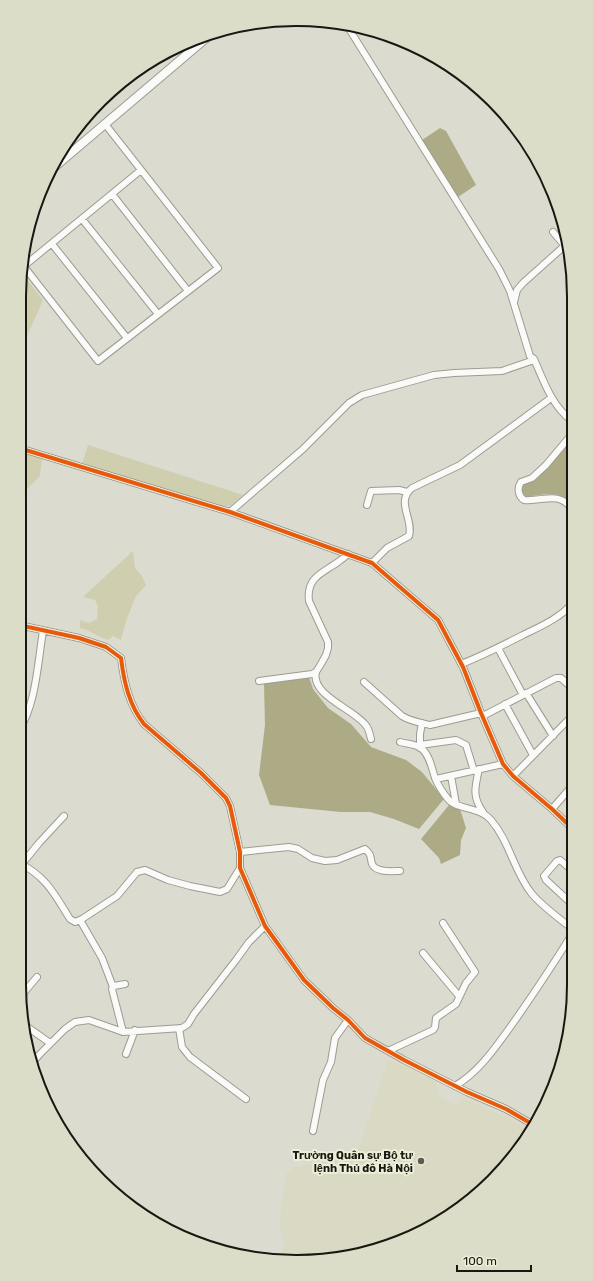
<svg xmlns="http://www.w3.org/2000/svg" width="593" height="1281" viewBox="0 0 593 1281" font-family="Rubik,sans-serif">
	<style>
		.built { fill: #d9d9c4 }
		.green { fill: #cfcfb0 }
		.water { fill: #acab86 }
		.lines { fill: none; stroke-linecap: round; stroke-linejoin: round }
		.minor-casing { stroke: #9c9c93; stroke-width: 8 }
		.major-casing { stroke: #9c9c93; stroke-width: 10 }
		.minor { stroke: #fafaf8; stroke-width: 6 }
		.major { stroke: #fafaf8; stroke-width: 8 }
		.cycleway-casing { stroke: #edeed8; stroke-width: 6 }
		.cycleway { stroke: #e8590c; stroke-width: 4 }
		.poi-dot { fill: #5c5c53; stroke: #edeed8; stroke-width: 1.5 }
		.labels { text-anchor: middle; dominant-baseline: central; stroke-width: 4; stroke-linejoin: round; paint-order: stroke }
		.poi-label { font-size: 11px; font-weight: bold; fill: #181810; stroke: #edeed8; text-anchor: end }
		.rim { fill: none; stroke: #181810; stroke-width: 2 }
	</style>
	<rect width="100%" height="100%" fill="#dbdbd0"/>
	<path class="built" d="M387,1062H393L406,1067L436,1082L440,1097L457,1106L461,1099L471,1102L508,1118L528,1130L505,1168L435,1225L385,1247L333,1260L280,1258L285,1244L279,1225L286,1174L293,1167L355,1158Z"/>
	<path class="green" d="M21,272L43,300L24,343L19,341V296Z
		M88,445L243,495L230,506L219,507L82,464Z
		M19,451L42,458L40,476L19,497Z
		M133,551L135,568L142,576L146,585L136,596L126,621L121,640L113,636L108,640C98,637 90,630 80,628V620L89,623L97,619L98,606L95,600L83,597Z"/>
	<path class="water" d="M440,128L446,131L476,185L458,197L422,140Z
		M572,437V504C559,489 544,495 527,497L523,494L520,485L532,479Z
		M309,677L313,689L328,708L351,724L371,747L406,760L422,772L444,799L419,829L394,819L370,812H341L270,805L259,775L265,725L264,684Z
		M449,805L460,809L466,828L461,840L460,855L441,864L439,858L421,839Z"/>
	<g class="lines">
		<defs>
			<path id="minor" d="M346,24L499,269L510,291L530,356L534,359C544,382 552,406 572,421
				M112,194L188,291
				M82,219L158,314
				M553,232L565,246
				M52,244L127,338
				M22,264L98,361L218,268L105,124
				M24,266L141,170
				M514,302L517,290L523,283L561,249L565,246L568,247
				M572,434L546,465L532,478L521,482C517,488 518,496 524,500C543,502 558,490 572,509
				M19,448L230,512L372,563L438,620L463,667L481,713L503,764L513,776L552,809L573,829
				M367,505L371,491L399,490L407,492
				M230,512L303,449L349,403L362,395L434,375L454,373L502,371L534,360
				M372,563L387,548L409,536C414,519 395,502 412,488L460,465L551,398
				M19,625L79,638L106,647L121,658C124,682 129,705 144,724L201,773L226,798L230,806L240,852V868L265,926L304,980L333,1008L348,1020L365,1038L404,1060L467,1092L506,1109L532,1124
				M498,648L523,695
				M461,664C482,656 501,646 521,636C539,627 559,619 573,603
				M316,672C310,696 357,710 367,727C369,730 370,735 371,739
				M259,681L312,674L316,672L321,664L326,655L328,648V642L309,601C306,577 323,573 338,562C341,560 345,557 348,554
				M364,682L402,716C410,721 421,723 430,725L481,713
				M526,693L553,736
				M505,704L533,755
				M483,716L556,678H561L573,689
				M19,730C36,705 38,661 43,631
				M400,742C407,744 415,744 421,748C429,754 432,768 435,778C438,785 443,793 448,799C456,810 479,806 491,820C510,842 514,872 532,894C542,906 561,920 574,930
				M420,745L456,740L466,745L474,771
				M420,748V734L422,723
				M479,769C475,787 472,797 483,812
				M451,776L456,804
				M513,776L573,715
				M436,779L503,764
				M552,809L573,785
				M240,852L289,847L298,849L312,858L325,861L337,860L365,849C372,855 370,857 372,864C376,873 392,871 400,871
				M19,863C46,876 55,895 70,919L75,922L82,919L117,896L137,872L145,870L168,880L190,886L220,892L227,889L240,868
				M22,864L39,843L64,816
				M574,872L560,860L557,861L544,876L546,880L574,906
				M80,920L102,958L113,987
				M423,953L459,996
				M21,996L37,977
				M26,1026L50,1043
				M179,1028L182,1047L190,1057L246,1099
				M123,1032L112,989L114,986L125,984
				M388,1051L433,1030L435,1027L436,1018L456,1004L466,983L475,972L443,923
				M126,1054L135,1030
				M32,1063L39,1055L65,1029L75,1022L89,1020L123,1032L182,1028L188,1024L194,1014L236,960L249,942L265,926
				M455,1086C479,1072 495,1048 511,1026C533,995 554,963 574,931
				M313,1131L323,1080L331,1062L335,1038L348,1020"/>
			<path id="major" d="M52,169L211,34"/>
		</defs>
		<use href="#minor" class="minor-casing"/>
		<use href="#major" class="major-casing"/>
		<use href="#minor" class="minor"/>
		<use href="#major" class="major"/>
		<defs>
			<path id="cycleway" d="M19,448L230,512L372,563L438,620L463,667L481,713L503,764L513,776L552,809L573,829
				M19,625L79,638L106,647L121,658C124,682 129,705 144,724L201,773L226,798L230,806L240,852V868L265,926L304,980L333,1008L348,1020L365,1038L404,1060L467,1092L506,1109L532,1124"/>
		</defs>
		<use href="#cycleway" class="cycleway-casing"/>
		<use href="#cycleway" class="cycleway"/>
	</g>
	<circle class="poi-dot" cx="421" cy="1161" r="4"/>
	<g class="labels">
		<g class="poi-label">
			<text x="413" y="1155">Trường Quân sự Bộ tư<tspan x="413" dy="13">lệnh Thủ đô Hà Nội</tspan></text>
		</g>
	</g>
	<path d="M0 0H593V1281H0ZM296 26H297A270 270 0 0 1 567 296V985A270 270 0 0 1 297 1255H296A270 270 0 0 1 26 985V296A270 270 0 0 1 296 26Z" fill="#dcddc8" fill-rule="evenodd"/>
	<path class="rim" d="M296 26H297A270 270 0 0 1 567 296V985A270 270 0 0 1 297 1255H296A270 270 0 0 1 26 985V296A270 270 0 0 1 296 26Z"/>
	<path d="M457 1265v6h74v-6" fill="none" stroke="#181810" stroke-width="2"/>
	<text x="463" y="1265" font-size="12" fill="#181810" stroke="#edeed8" stroke-width="3" paint-order="stroke">100 m</text>
</svg>
